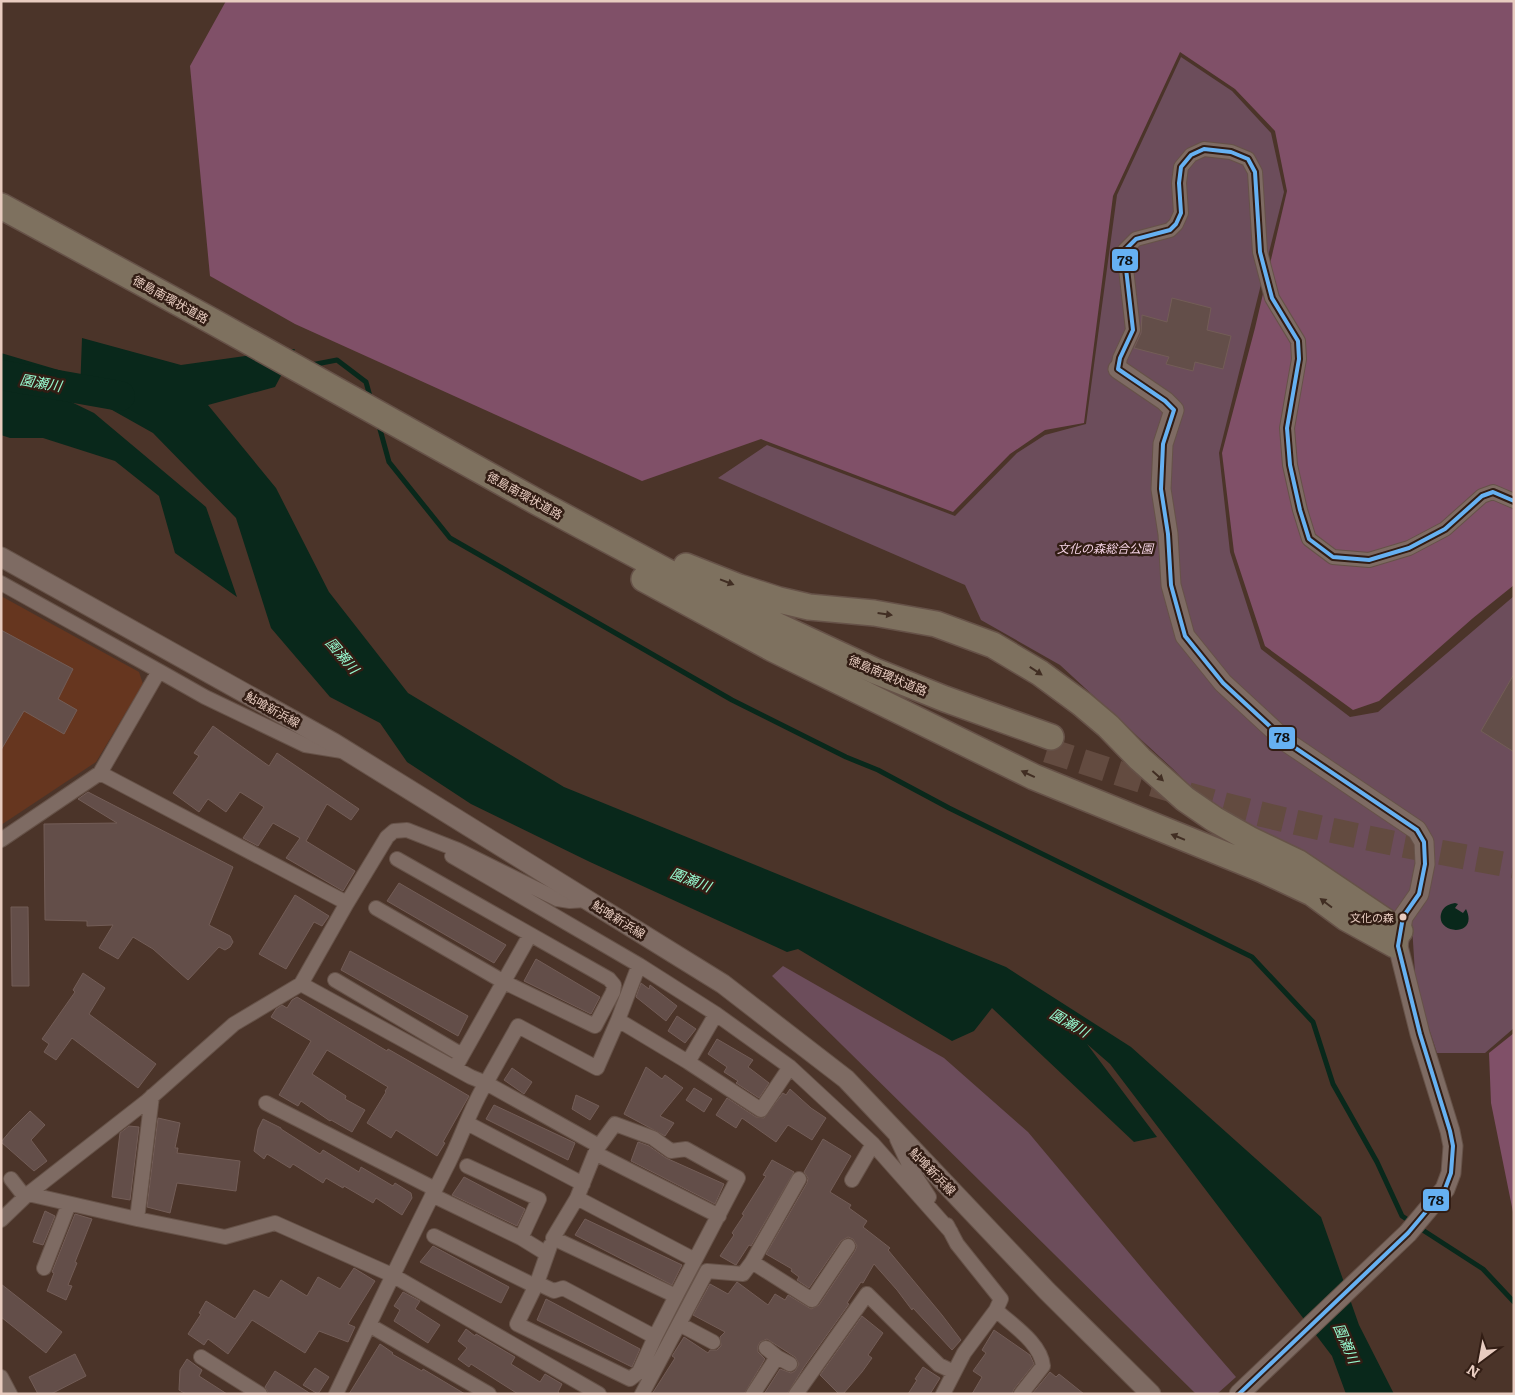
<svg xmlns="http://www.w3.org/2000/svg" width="1515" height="1395" viewBox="0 0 1515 1395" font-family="Literata,'Noto Sans JP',serif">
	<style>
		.built { fill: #66361f }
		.green { fill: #6c4d5b }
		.forest { fill: #805068 }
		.water { fill: #09281b }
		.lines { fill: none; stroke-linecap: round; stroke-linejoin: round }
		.stream { stroke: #09281b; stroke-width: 5 }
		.river { stroke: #09281b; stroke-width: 30 }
		.building { fill: #634e49; stroke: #735d57 }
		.highway-tunnel { stroke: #634b40; stroke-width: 25; stroke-dasharray: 25 12; stroke-linecap: butt }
		.street-casing { stroke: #665248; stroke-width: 16 }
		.secondary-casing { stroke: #665248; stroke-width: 21 }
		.highway-casing { stroke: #665248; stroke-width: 28 }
		.street { stroke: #7e6b63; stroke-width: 14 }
		.secondary { stroke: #7e6b63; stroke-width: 19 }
		.highway { stroke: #7e715f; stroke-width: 25 }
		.bus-1-casing { stroke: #321d14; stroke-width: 8 }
		.bus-1 { stroke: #66b1f2; stroke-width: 4 }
		.oneway { fill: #412e23 }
		.bus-dot { fill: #e8ccc0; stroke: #321d14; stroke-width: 2 }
		.labels { text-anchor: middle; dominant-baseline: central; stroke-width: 5; stroke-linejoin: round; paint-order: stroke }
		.bus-label { font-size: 11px; fill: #e8ccc0; stroke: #321d14; text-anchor: end }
		.street-label { font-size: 12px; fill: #e8ccc0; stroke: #321d14 }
		.park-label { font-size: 12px; font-style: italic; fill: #f7d5e7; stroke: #321d14 }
		.water-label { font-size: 14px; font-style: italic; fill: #97fad0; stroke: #321d14 }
		.line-badge { stroke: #321d14; stroke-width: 2 }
		.pale-badge-label { font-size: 14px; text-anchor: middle; font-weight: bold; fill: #111 }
	</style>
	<rect width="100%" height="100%" fill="#4b3429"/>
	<path class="built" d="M1,596L139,672L143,684L96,762L1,825Z"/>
	<path class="green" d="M1181,57L1232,91L1271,133L1284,192L1219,453L1230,552L1261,649L1350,717L1378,712L1514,596V1028L1485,1053H1437L1416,989L1412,926L1216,813L1173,769L1060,665L981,620L965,585L718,478L767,445L955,516L1017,453L1045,435L1086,424L1117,195Z
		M783,966L944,1058L1028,1132L1151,1279L1236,1377L1217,1394H1196L772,976Z"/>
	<path class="forest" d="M226,1H1514V585L1473,618L1379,701L1353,710L1265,646L1234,552L1222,453L1255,328L1287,191L1275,131L1235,89L1180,52L1113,196L1084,423L1045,430L1010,454L953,512L761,439L642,481L295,324L210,276L190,66Z
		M1514,1033V1217L1491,1103L1489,1053Z"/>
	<path class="water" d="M82,338L181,365L295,349L275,387L208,405L276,488L329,592L408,693L564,787L1006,967L1131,1047L1321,1217L1359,1325L1394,1394H1346L1332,1356L1110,1064L1087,1044L1157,1137L1134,1142L992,1008L974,1031L952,1041L798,949L787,952L590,862L471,804L407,762L380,723L330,697L271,628L236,518L153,433L80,392Z
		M1,353L62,371L61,397L94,413L206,507L237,597L175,553L159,496L115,461L43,438H10L1,435Z
		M1455,903L1458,904L1455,908L1463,913L1466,909C1480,938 1432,935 1442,911C1445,906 1449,904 1455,903Z"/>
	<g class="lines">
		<path class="stream" d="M311,365L337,360L366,382L371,400
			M378,422L389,462L450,538L732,700L846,757L878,770L949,808L1252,957L1313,1022L1333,1084L1377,1162L1402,1216L1411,1222
			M1418,1227L1483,1269L1514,1302"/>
		<path class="river" d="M1,375L120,396"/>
	</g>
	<path class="building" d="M1172,298L1211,308L1207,330L1231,336L1223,369L1195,362L1193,371L1166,364L1169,357L1134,348L1141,333L1142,315L1167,322Z
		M1,630L73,669L58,699L77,710L64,734L24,711L1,750Z
		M1514,674V752L1481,731Z
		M213,726L269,766L277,753L359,809L351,820L327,804L306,841L355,871L343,891L286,858L300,838L273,823L258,846L243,838L264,807L240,792L226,812L208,799L199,812L173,793L199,756L194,753Z
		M88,792L233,867L209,925L230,936L233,942L230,947L225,950L219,947L188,980L153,949L133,937L118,959L99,948L113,925L87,926V921L45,920L44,824L117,823L78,799Z
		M399,883L506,945L494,963L387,901Z
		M295,895L329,916L322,926L314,922L286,969L259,954Z
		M11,907H28L29,986H12Z
		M350,951L468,1016L458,1036L341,970Z
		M536,959L600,997L591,1014L524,981Z
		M83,973L105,988L89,1014L156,1064L138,1088L72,1038L56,1060L44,1052L49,1044L42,1039L75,992L73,990Z
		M641,983L649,989L650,985L677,1006L666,1021L636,997Z
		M297,997L387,1051L388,1049L435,1076L469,1096L443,1142L445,1143L437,1156L396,1130L391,1138L367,1123L386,1092L385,1091L388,1087L327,1050L312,1074L346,1096L345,1099L365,1110L352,1132L331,1120L330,1121L301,1101L298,1106L279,1095L311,1041L271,1017L276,1009L282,1005L287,1008L292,1000Z
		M677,1016L696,1029L685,1043L668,1031Z
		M717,1039L753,1060L748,1067L769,1083L759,1098L736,1083L738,1081L724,1072L727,1067L708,1054Z
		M646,1067L662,1079L665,1075L683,1088L660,1116L674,1123L665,1136L624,1114Z
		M512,1068L532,1082L524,1094L504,1080Z
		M694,1088L712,1099L704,1112L686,1100Z
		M790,1089L811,1108L826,1118L812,1140L788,1125L776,1142L742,1118L736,1128L716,1115L727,1098L756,1117L764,1118L783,1093L786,1095Z
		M576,1095L599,1106L590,1120L572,1109Z
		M494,1105L575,1143L568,1160L486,1119Z
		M30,1111L45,1125L31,1140L47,1161L34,1171L1,1142L12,1129Z
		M158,1118L180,1123L175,1148H178L177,1153L240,1161L236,1191L177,1183L170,1213L147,1207Z
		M263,1119L281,1128V1129L320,1154L323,1150L359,1172L361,1167L393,1186L395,1183L411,1193L412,1198L402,1215L376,1198L373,1203L344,1186L343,1188L326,1178L323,1183L293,1164L290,1168L267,1154L264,1159L254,1151L258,1129Z
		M129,1126L139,1127L130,1200L112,1197L120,1133Z
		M823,1139L851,1156L830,1192L851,1205L849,1208L867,1221L863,1227L890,1248L888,1250L942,1315L961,1340L952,1350L913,1308L912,1310L897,1290L874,1264L863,1283L861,1282L847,1303L849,1304L804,1367L787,1394H764L780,1369L791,1373L795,1371L799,1364L795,1357L767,1339L760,1342L758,1346V1352L765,1359L744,1394H652L675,1358L672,1356L684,1337L708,1353L710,1350H717L721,1346L720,1337L725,1332L693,1315L710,1284L728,1294L737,1282L768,1305L775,1294L785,1300L788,1295L811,1309L819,1305L855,1251L857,1246L853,1239L848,1237L841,1241L809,1288L797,1280L799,1277L791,1271L792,1269L766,1254L807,1183L808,1178L804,1172Z
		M638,1142L649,1146L666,1158L724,1184L715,1204L631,1161Z
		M772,1160L794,1172L751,1246L749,1245L736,1265L734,1264L720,1256L734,1235L732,1233L744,1215L742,1214L766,1176L763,1175Z
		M464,1177L525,1209L517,1226L452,1195Z
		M45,1211L55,1216L43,1245L33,1242Z
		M75,1214L92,1219L75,1262L77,1263L68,1285L72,1286L66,1300L47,1291L54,1273L52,1272Z
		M585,1219L682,1265L672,1285L575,1235Z
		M433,1246L509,1287L501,1303L420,1262Z
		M354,1268L375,1281L348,1324L355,1327L348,1342L319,1331L305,1353L252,1320L228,1354L208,1339L204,1345L188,1334L201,1314L199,1313L206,1301L235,1319L254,1290L269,1298L281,1280L307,1296L318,1277L340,1289Z
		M1,1284L62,1332L46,1353L1,1317Z
		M403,1292L420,1301L415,1309L440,1325L428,1343L394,1321L400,1310L394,1306Z
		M546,1299L640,1349L632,1367L537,1320Z
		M862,1316L883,1333L868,1355L872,1358L862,1372L843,1394H839L820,1375Z
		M466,1329L475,1336L476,1334L515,1357L511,1364L540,1382L545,1374L562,1384L558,1392L560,1394H518L471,1364L469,1367L458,1359L467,1348L458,1341Z
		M994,1330L1030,1355L1034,1364L1014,1389L1012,1394H972L982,1377L973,1371L986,1353L982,1350Z
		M380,1344L393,1353L392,1354L422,1371L423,1369L465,1394H349Z
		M75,1354L86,1376L51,1394H38L29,1377Z
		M187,1359L202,1370L199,1376L227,1394H186L179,1390L180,1370Z
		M923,1367L940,1378L930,1394H908L917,1380L915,1379Z
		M315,1368L329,1377L318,1394L303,1385Z
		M275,1371L311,1394H269L265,1387Z
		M1050,1372L1056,1377L1059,1374L1084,1394H1032Z"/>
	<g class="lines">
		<path class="highway-tunnel" d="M1047,750C1106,769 1165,789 1225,805C1320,830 1417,848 1514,866"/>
		<defs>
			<path id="street" d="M1118,369L1120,358L1133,330L1124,251L1136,239L1170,230L1176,224L1181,213L1179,183L1181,167L1191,155L1204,149L1231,152L1248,159L1255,172L1260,252L1272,298L1298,341L1299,359L1287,428L1290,465L1300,510L1309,539L1333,557L1369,560L1409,548L1445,529L1482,496L1493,492L1514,501
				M1,583L159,671
				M342,751L305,745L205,697L159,671L100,773L347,903L387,837L394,831L407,830L458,850L557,899L570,901L587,900
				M1,840L100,773
				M452,856L639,965L716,1014L790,1067L873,1144L951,1232
				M376,908L504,982L595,1026L613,992L614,985L609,979L397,859
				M335,980L462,1055
				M301,984L471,1077L486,1083C471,1107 462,1136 449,1162C410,1239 373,1316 336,1394
				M618,1020L639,965
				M688,1062L716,1014
				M455,1068L530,935
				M266,1103L435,1189
				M467,1123L583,1184
				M897,1139L911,1169L929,1197
				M467,1166L539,1199L521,1238
				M11,1179L25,1197
				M852,1180L873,1144
				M28,1194L137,1219L225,1237L275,1223L392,1275L599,1394
				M432,1195L521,1238L547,1254
				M577,1198L595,1153L719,1216
				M137,1219L152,1096
				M1,1220L28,1194L147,1101L234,1024L301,984L347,903
				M947,1225L957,1244L1001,1299L996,1310
				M434,1236L535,1286
				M752,1262L812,1300L848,1246
				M44,1268L69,1204
				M537,1283L550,1246
				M676,1296L695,1260
				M679,1324L713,1342
				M369,1325L489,1394
				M655,1337L639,1372L630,1379L517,1324L537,1283L554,1291L563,1288L655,1337L676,1296L553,1238L577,1198L695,1260L738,1178L686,1149L671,1151L653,1138L615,1124L599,1146L486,1083L518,1026L597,1068L618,1020L688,1062L761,1110L790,1067
				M766,1348L777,1357L790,1364
				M201,1357L260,1394
				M1,1377L10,1394
				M642,1394L707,1271L743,1274L752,1262L799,1179
				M753,1394L777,1357
				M796,1394L867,1294L939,1365L954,1372
				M943,1394L964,1353L996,1310C1012,1325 1041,1343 1043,1366L1021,1394"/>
			<path id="secondary" d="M1118,369L1165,401L1174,410L1163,444L1161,489L1168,534L1171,585L1185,636L1223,683L1288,743L1417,830L1424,842L1425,864L1419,894L1403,917L1398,946L1420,1034L1450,1131L1453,1146L1451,1173L1445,1189L1439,1196L1408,1233L1239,1394
				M1,557L334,743L723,984L846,1079L1047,1291L1151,1394"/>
			<path id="highway" d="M1,206L212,321L537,502L707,593L875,671L945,699L1051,737
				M686,566L739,587L779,600L809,607L874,613L936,624L993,645L1040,673L1082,704L1108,726L1140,759L1185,799L1214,819L1251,840L1299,863L1400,931
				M644,579L773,649L1034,777L1263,870L1312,893L1346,918L1395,945"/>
		</defs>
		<use href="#street" class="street-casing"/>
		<use href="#secondary" class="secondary-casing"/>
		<use href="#highway" class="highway-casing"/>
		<use href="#street" class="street"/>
		<use href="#secondary" class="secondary"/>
		<use href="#highway" class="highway"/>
		<defs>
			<path id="bus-1" d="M1239,1394L1408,1233L1445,1189L1451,1173L1453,1146L1450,1131L1420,1034L1398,946L1403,917L1419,894L1425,864L1424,842L1417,830L1288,743L1223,683L1185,636L1171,585L1168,534L1161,489L1163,444L1174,410L1165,401L1118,369L1120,358L1133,330L1124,251L1136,239L1170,230L1176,224L1181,213L1179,183L1181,167L1191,155L1204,149L1231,152L1248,159L1255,172L1260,252L1272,298L1298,341L1299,359L1287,428L1290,465L1300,510L1309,539L1333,557L1369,560L1409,548L1445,529L1482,496L1493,492L1514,501"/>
		</defs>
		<use href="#bus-1" class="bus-1-casing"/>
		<use href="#bus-1" class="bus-1"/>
	</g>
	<defs><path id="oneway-solid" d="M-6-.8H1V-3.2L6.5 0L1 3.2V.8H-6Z" transform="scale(1.25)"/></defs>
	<g class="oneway">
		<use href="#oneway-solid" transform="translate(727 582) rotate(21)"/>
		<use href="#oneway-solid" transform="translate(885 614) rotate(8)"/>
		<use href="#oneway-solid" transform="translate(1036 671) rotate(33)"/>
		<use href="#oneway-solid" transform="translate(1028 774) rotate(-155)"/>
		<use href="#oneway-solid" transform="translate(1158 776) rotate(42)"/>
		<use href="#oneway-solid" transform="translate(1178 837) rotate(-158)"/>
		<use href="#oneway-solid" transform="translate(1326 903) rotate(-143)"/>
	</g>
	<circle class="bus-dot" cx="1403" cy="917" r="4.5"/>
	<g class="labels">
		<g class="bus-label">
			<text x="1394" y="917">文化の森</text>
		</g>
		<g class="street-label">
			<text transform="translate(171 299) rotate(29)">徳島南環状道路</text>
			<text transform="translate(525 495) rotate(29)">徳島南環状道路</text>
			<text transform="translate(888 675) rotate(23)">徳島南環状道路</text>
			<text transform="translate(273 709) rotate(29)">鮎喰新浜線</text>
			<text transform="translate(619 919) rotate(32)">鮎喰新浜線</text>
			<text transform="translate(933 1171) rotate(46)">鮎喰新浜線</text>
		</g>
		<g class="park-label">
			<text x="1105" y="548">文化の森総合公園</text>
		</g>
		<g class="water-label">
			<text transform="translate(41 382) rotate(10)">園瀬川</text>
			<text transform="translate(343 655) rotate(49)">園瀬川</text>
			<text transform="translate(691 879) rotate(21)">園瀬川</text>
			<text transform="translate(1070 1022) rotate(30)">園瀬川</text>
			<text transform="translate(1347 1343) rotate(67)">園瀬川</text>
		</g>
	</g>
	<g class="line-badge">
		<rect x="1111" y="248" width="28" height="24" rx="5" fill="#66b1f2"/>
		<rect x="1268" y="726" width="28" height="24" rx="5" fill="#66b1f2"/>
		<rect x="1422" y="1188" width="28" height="24" rx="5" fill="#66b1f2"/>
	</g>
	<g class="pale-badge-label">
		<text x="1125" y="265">78</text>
		<text x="1282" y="742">78</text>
		<text x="1436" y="1205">78</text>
	</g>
	<rect width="1515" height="1395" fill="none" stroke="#e8ccc0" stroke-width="5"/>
	<g transform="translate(1480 1360) rotate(212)" stroke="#321d14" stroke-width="4" paint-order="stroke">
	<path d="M0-4L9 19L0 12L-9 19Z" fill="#e8ccc0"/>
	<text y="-8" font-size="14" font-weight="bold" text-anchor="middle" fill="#e8ccc0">N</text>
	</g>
</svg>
